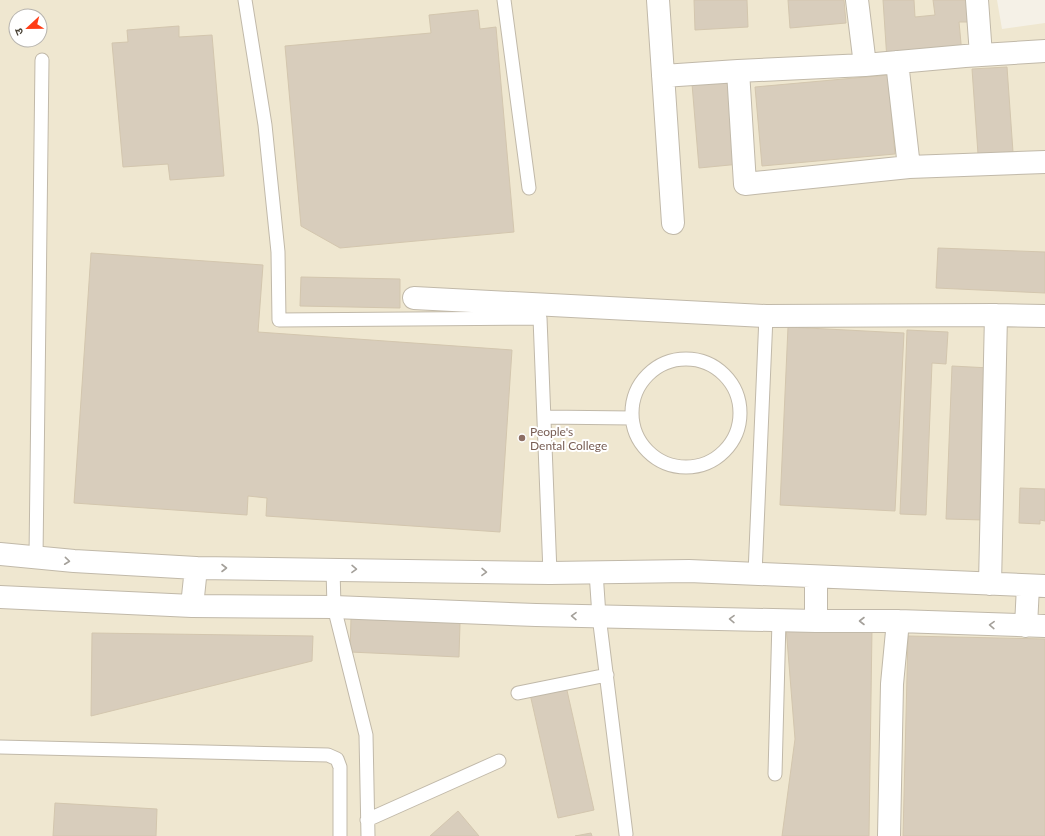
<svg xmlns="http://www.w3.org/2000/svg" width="1045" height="836" viewBox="0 0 1045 836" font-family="Lato,'Noto Sans Devanagari',sans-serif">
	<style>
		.education { fill: #efe7d0; fill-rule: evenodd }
		.building { fill: #d8cdbc; stroke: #d3c6ae }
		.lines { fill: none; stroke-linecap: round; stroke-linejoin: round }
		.service-casing { stroke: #c1b9a9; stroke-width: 15 }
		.minor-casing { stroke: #c1b9a9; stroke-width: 24 }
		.service { stroke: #fff; stroke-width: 13 }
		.minor { stroke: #fff; stroke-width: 22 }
		.oneway { stroke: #a4a09a }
		.education-dot { fill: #8d6e63; stroke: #fff; stroke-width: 1.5 }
		.labels { text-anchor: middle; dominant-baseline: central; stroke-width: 4; stroke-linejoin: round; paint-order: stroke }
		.education-label { font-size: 12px; fill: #785e54; stroke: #fff; text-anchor: start }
	</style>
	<rect width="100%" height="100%" fill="#f5f1e7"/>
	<path class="education" d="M0,0H997L1002,29L1045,23V836H0ZM16,16H40V40H16Z"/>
	<path class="building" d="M694,0H747L748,27L695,30Z
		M788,0H844L846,23L790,28Z
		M883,0H914L915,17L935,15L933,0H969L971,22H959L962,54L887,60Z
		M478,10L480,29L496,27L514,232L340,248L301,226L285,46L431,33L429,15Z
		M179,26V37L212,35L224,176L170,180L168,164L123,167L112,43L128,42L127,30Z
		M1007,67L1013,152L978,154L972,69Z
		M888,75L895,154L762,166L755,87Z
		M732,81L740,164L699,168L692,84Z
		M938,248L1045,252V293L936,288Z
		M91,253L263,265L258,332L512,350L500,532L266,516L267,498L248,496L247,515L74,503Z
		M301,277L400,279V308L300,306Z
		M788,327L904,333L895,511L780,505Z
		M907,330L948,332L946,364L932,363L926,515L900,514Z
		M952,366L990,368L984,520L946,519Z
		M1020,488L1045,489V521L1040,520V524L1019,523Z
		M351,618L460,623L459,657L350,652Z
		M786,627L872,629L869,836H782L795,739Z
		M92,633L313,636L312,661L91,716Z
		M908,636L1045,639V836H903Z
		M566,686L594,810L558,818L530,694Z
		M55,803L157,809L156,836H53Z
		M458,811L479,836H430Z
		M591,833L592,836H575Z"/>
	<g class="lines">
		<defs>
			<path id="service" d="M245,0L265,125L278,252L279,320L540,318L550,573
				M504,0L529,188
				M632 413a54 54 0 1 1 108 0a54 54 0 1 1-108 0Z
				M544,417L632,418
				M36,557L42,60
				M333,569L334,607L366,735L368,836
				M596,572L599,616L626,834
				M755,574L766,316
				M518,693L607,675
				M0,747L328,755L337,759L340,767V836
				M775,774L779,620
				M367,820L499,761"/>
			<path id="minor" d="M658,0L673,223
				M857,0L865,65
				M977,0L981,55
				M897,62L909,167
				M738,71L865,65L965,56L1045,51
				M663,76L738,71L745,184L909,167L1045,162
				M414,298L766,316L996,315L1045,316
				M0,554L74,561L196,568L550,573L689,571L1045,586
				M990,584L996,315
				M0,597L192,606L334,607L536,615L816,621H898L1045,626
				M192,606L196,568
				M816,621V577
				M1026,626L1028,586
				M889,836L892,684L898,621"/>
		</defs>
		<use href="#service" class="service-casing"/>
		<use href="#minor" class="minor-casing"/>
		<use href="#service" class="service"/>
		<use href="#minor" class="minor"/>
	</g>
	<defs><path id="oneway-chevron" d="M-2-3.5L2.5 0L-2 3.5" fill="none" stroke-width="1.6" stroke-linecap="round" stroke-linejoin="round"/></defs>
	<g class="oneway">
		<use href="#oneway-chevron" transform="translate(67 561) rotate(6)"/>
		<use href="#oneway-chevron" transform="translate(224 568)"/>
		<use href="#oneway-chevron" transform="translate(354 569) rotate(1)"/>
		<use href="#oneway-chevron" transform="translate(484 572) rotate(1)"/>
		<use href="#oneway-chevron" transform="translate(574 616) rotate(-179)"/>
		<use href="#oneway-chevron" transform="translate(732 619) rotate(-179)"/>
		<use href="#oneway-chevron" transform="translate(862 621) rotate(-180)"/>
		<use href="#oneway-chevron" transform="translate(992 625) rotate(-178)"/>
	</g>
	<circle class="education-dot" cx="522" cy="438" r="4"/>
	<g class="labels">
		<g class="education-label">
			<text x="530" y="431">People's<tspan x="530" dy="14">Dental College</tspan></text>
		</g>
	</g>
	<g transform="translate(28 28) rotate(248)"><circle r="19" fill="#ffffff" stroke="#b6b3ae"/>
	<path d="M0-3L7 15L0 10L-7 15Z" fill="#ff3c15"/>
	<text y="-6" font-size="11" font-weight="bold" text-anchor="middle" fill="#494235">उ</text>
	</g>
</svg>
